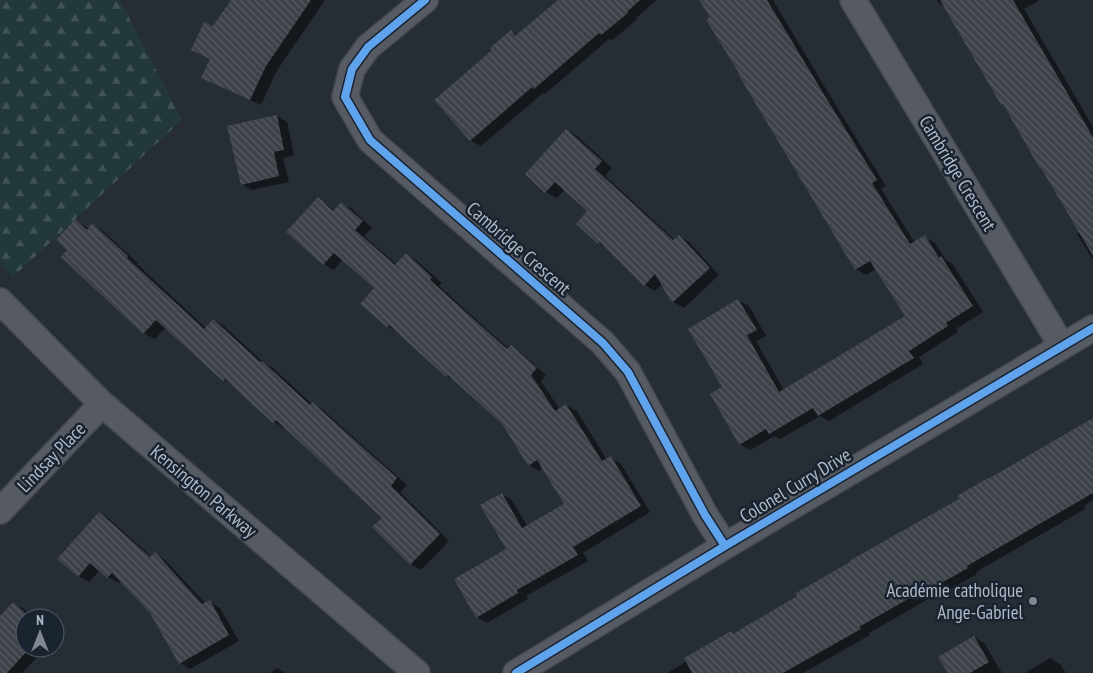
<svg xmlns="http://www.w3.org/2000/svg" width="1093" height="673" viewBox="0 0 1093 673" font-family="'PT Sans Narrow',sans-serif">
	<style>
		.forest { fill: url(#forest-firs) }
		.shadow { fill: #0007 }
		.building { fill: url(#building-back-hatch) }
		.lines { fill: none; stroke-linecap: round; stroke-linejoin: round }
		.street-casing { stroke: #444950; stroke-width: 28 }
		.street { stroke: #565b63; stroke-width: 25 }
		.cycleway-casing { stroke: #1a2330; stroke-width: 11 }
		.cycleway { stroke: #60a3ed; stroke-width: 8 }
		.poi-dot { fill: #7f8894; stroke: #1a2330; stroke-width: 2 }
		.labels { text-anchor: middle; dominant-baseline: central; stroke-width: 5; stroke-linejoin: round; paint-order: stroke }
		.street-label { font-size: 19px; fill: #afb9c7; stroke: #1a2330 }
		.poi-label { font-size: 19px; fill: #afb9c7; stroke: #1a2330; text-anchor: end }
	</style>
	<defs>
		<pattern id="forest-firs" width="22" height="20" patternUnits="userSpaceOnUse" patternTransform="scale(1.25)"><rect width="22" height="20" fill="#23383b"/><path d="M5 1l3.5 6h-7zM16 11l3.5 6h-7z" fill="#405356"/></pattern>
		<pattern id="building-back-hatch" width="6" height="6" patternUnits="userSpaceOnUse" patternTransform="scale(1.25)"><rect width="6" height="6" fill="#3c4248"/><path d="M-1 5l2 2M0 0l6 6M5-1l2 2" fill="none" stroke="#565b61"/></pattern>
	</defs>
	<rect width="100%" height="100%" fill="#262d35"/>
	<path class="forest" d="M0,0H120L182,120L13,277L0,262Z"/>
	<path class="shadow" d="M232,0H325L276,72L261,105L213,83L203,77L211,59L192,50L214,27Z
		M560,0H657L636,18L637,19L613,40L609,39L545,94L543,93L481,146L470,140L494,51L511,32L518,36Z
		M701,0H773L835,104L886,186L881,189L915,243L925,237L935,243L946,260L952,263L983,312L956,329L958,332L919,357L923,364L829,421L820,416L780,439L775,436L750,450L740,444L724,388L738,300L749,306L766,336L756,341L784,390L906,316L876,269L866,275L856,269L741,74Z
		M937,0H1038V1L1024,9L1093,127V260L1077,234L1080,232L1044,170L1041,168L1006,107L1002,104L945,7L939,3Z
		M277,116L287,122L294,155L283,158L289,182L252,190L242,184Z
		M566,130L577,136L612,168L605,176L675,240L679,236L689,242L719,275L684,308L673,302L662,284L655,291L645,285L607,248L599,243L577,224L589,211L565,189L557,198L546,192L526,174Z
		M318,199L328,205L335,211L342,204L352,209L372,228L364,236L397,265L406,254L416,260L442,283L439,286L509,349L511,347L521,353L546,375L541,381L560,410L566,405L577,411L607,460L611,458L621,464L650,512L583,553L588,561L526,596L528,599L487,623L477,617L507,550L502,494L512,500L527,526L565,504L543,468L539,471L529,465L504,424L456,381L447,376L397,332L387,326L376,288L343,259L334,270L324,264Z
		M76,221L89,229L92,225L103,231L138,263L137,264L206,328L214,320L224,326L264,363L273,368L312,404L323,410L407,485L400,492L449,541L421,570L411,564L384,518L285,427L284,428L274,422L234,386L224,380L166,327L155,339L144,333L69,250Z
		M1093,420V500L1084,506L1085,509L976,572L977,574L947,591L944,590L869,633L870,635L803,673H667L687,661L731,633L734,634L960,499L989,480Z
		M99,513L109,519L152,557L155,554L165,560L206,604L210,602L220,608L239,641L190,669L180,663L151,612L121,580L119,583L108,577L100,570L89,582L78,576Z
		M13,603L24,609L33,618H25V648H46L22,673H0V617Z
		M974,637L984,643L1002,673H950Z
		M1050,658L1060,664L1066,673H1025Z
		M277,668L286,673H270Z"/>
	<path class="building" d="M231,0H311L266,66L250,100L201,78L210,59L191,50L204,22L213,26Z
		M558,0H640L627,12L628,13L601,35L599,33L534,89L532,87L470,141L434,100L492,50L490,48L511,30L515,36Z
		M699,0H767L825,96L877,180L872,183L910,244L925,235L939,258L941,256L973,306L946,323L948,326L909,351L914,358L818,416L813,408L769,434L766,429L739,445L710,394L722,387L688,329L738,299L757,330L747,335L779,392L905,316L870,261L855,270L738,74L739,73L706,20L710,17Z
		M940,0H1013L1093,137V256L1041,168L1040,169L1003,104L1001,105Z
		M277,115L284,150L274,152L279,176L241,185L227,126Z
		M566,129L602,161L595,169L673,240L679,235L710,268L672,303L655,274L644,286L600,242L598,244L576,224L587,211L555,182L545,193L525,174Z
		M318,197L333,211L341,202L363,221L355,230L395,265L406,253L432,277L430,280L507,349L511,345L537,368L531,375L555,411L566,404L602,461L611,456L641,506L573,547L578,555L517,590L518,593L476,618L454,579L506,549L480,505L502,493L522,528L564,504L537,460L528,466L503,425L448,375L446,377L389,325L387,327L360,304L374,288L334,253L323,265L286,232Z
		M75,219L87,230L92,223L128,256L127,258L204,329L213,319L260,362L262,361L310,405L312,402L397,478L391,486L440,534L410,565L372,527L382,518L276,420L273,423L225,379L223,381L156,320L143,334L61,257L67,250L56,240Z
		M1093,418V493L967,566L968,568L936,586L934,584L859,627L861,629L783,673H692L684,658L731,631L733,634L797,596L796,593L850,562L849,561L959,499L957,496L988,478V479Z
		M99,512L150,557L155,552L202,604L210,600L229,635L179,664L150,613L112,573L107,578L90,563L78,577L57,559Z
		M13,602L31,618H25V648H30L7,673H0V616Z
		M974,636L989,662L970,673H948L938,657Z"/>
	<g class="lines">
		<defs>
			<path id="street" d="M425,0L368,47L352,69L345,97L370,140L603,343L628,372L705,515L725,546
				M853,0L1062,346
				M0,301L102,404L417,673
				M0,511L102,404
				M516,673L725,546L1093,328"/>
		</defs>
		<use href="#street" class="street-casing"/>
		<use href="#street" class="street"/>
		<defs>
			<path id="cycleway" d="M425,0L368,47L352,69L345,97L370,140L603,343L628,372L705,515L725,546
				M516,673L725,546L1093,328"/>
		</defs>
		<use href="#cycleway" class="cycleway-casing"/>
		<use href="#cycleway" class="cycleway"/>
	</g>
	<circle class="poi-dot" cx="1033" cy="601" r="5"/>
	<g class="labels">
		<g class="street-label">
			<text transform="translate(958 173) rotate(59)">Cambridge Crescent</text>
			<text transform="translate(519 248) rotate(41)">Cambridge Crescent</text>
			<text transform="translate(51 457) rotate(-46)">Lindsay Place</text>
			<text transform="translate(795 485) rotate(-31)">Colonel Curry Drive</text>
			<text transform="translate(204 491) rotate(40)">Kensington Parkway</text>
		</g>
		<g class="poi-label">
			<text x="1023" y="590">Académie catholique<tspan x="1023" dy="22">Ange-Gabriel</tspan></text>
		</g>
	</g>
	<g transform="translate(40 633)"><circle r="24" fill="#1a2330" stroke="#565f6c"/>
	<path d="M0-4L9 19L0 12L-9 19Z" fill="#7f8894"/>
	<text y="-8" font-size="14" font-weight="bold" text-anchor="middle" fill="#afb9c7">N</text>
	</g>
</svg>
